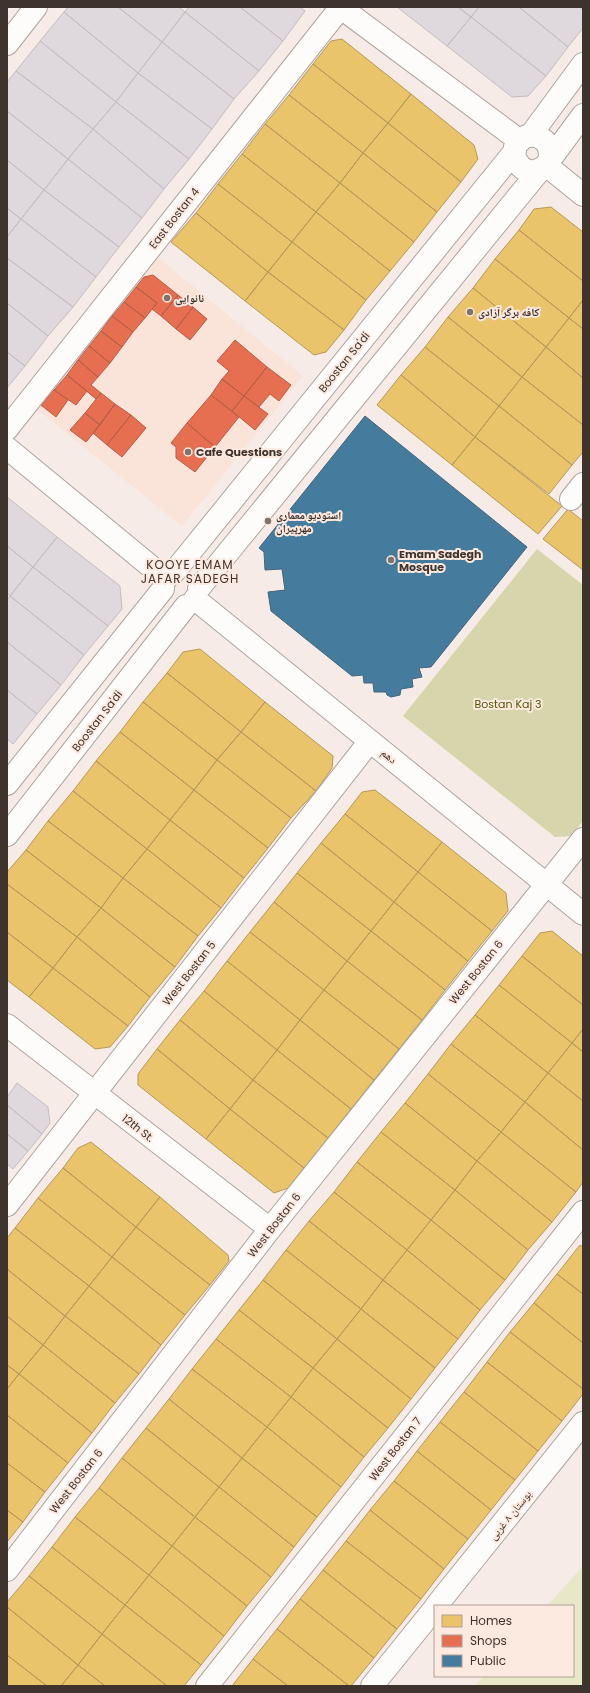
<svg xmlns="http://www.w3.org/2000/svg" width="590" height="1693" viewBox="0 0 590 1693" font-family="Poppins,'Noto Naskh Arabic',sans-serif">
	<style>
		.built { fill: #fae3d9 }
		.green { fill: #e8e7c8 }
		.forest { fill: #d6d5ac }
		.homes { fill: #e9c46a; stroke: #b69858 }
		.shops { fill: #e76f51; stroke: #b55d46 }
		.public { fill: #457b9d; stroke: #43657b }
		.building { fill: #dfd8dc; stroke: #c3bdc0 }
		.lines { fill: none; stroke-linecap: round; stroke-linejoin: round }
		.street-casing { stroke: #ada49e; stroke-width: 24 }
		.street { stroke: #fefcfb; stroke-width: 22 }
		.poi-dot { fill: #7f736e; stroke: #fce9e0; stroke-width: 1.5 }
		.labels { text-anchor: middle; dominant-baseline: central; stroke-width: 4; stroke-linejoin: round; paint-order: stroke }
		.street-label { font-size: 11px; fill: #3f332d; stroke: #fce9e0 }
		.poi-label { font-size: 11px; font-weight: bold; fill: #3f332d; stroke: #fce9e0; text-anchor: start }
		.park-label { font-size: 11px; fill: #505600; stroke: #fce9e0 }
		.neighbourhood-label { font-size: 12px; letter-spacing: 1px; fill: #3f332d; stroke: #fce9e0 }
	</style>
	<rect width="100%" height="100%" fill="#f6ebe6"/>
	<path class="built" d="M156,256L303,376L182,526L34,407Z"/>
	<path class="green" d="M583,1566V1686H475L484,1676H573V1606H547Z"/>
	<path class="forest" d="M537,549L583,585V821L571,836L555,837L403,716Z"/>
	<path class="homes" d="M342,39L411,94L388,123L313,64L331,41Z
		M313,64L388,123L363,153L289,95Z
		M411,94L474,145L478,159L461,182L388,123Z
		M289,95L363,153L340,183L265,124Z
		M388,123L461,182L437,212L363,153Z
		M265,124L340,183L316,212L242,154Z
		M363,153L437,212L414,242L340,183Z
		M242,154L316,212L292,242L218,184Z
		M340,183L414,242L390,271L316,212Z
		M218,184L292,242L268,272L196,213Z
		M551,207L583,232V281L519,230L534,209Z
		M316,212L390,271L366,300L292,242Z
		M196,213L268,272L245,301L171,242Z
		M519,230L583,281V300L569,318L495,259Z
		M292,242L366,300L344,330L268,272Z
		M495,259L569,318L546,347L473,288Z
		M268,272L344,330L326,352L314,355L245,301Z
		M473,288L546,347L522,377L448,317Z
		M583,300V329L569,318Z
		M448,317L522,377L499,406L425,347Z
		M569,318L583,329V378L546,347Z
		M425,347L499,406L475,437L401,375Z
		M546,347L583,378V425L522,377Z
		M401,375L475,437L452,465L377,405Z
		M522,377L583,425V452L572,465L499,406Z
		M499,406L572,465L549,494L475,437Z
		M475,437L562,506L538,534L452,465Z
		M568,509L583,521V570L543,539Z
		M200,649L265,702L241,732L167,673L183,652Z
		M167,673L241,732L217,760L143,702Z
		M143,702L217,760L194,790L120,732Z
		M265,702L333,756L332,768L316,791L241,732Z
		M120,732L194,790L170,820L96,761Z
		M241,732L316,791L291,818L217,760Z
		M217,760L291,818L268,848L194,790Z
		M96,761L170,820L147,849L73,791Z
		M194,790L268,848L244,878L170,820Z
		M375,790L442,842L418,872L345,814L362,792Z
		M73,791L147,849L123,878L48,821Z
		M345,814L418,872L394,902L321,843Z
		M170,820L244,878L221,908L147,849Z
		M48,821L123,878L101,908L26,850Z
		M442,842L506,893L508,911L492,931L418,872Z
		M321,843L394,902L371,931L297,873Z
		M147,849L221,908L198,936L123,878Z
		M26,850L101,908L77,937L7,884V872Z
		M418,872L492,931L468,961L394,902Z
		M297,873L371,931L347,961L274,902Z
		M123,878L198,936L175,967L101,908Z
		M7,884L77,937L53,968L7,932Z
		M274,902L347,961L324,990L250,932Z
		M394,902L468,961L445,990L371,931Z
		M101,908L175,967L150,997L77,937Z
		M371,931L445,990L422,1020L347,961Z
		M552,931L583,956V1005L522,956L540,933Z
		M7,932L53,968L29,997L7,980Z
		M250,932L324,990L300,1020L227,961Z
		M77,937L150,997L128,1026L53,968Z
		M522,956L583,1005V1029L572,1043L499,985Z
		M227,961L300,1020L277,1050L204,991Z
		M347,961L422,1020L399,1049L324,990Z
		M53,968L128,1026L110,1047L95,1049L29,997Z
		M499,985L572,1043L548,1073L475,1015Z
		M324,990L399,1049L374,1080L300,1020Z
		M204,991L277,1050L253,1080L180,1020Z
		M475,1015L548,1073L525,1102L451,1044Z
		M180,1020L253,1080L230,1109L157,1049Z
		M300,1020L374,1080L351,1109L277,1050Z
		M583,1029V1052L572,1043Z
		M572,1043L583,1052V1101L548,1073Z
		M451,1044L525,1102L501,1132L428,1074Z
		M157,1049L230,1109L206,1139L138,1085V1074Z
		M277,1050L351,1109L328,1138L253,1080Z
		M548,1073L583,1101V1150L525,1102Z
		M428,1074L501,1132L477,1161L405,1103Z
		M253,1080L328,1138L304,1168L230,1109Z
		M525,1102L583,1150V1182L576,1192L501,1132Z
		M405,1103L477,1161L455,1190L381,1132Z
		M230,1109L304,1168L288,1188L274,1193L206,1139Z
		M381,1132L455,1190L431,1220L357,1162Z
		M501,1132L576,1192L552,1222L477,1161Z
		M91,1142L160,1197L136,1227L63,1168L78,1148Z
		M477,1161L552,1222L528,1250L455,1190Z
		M357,1162L431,1220L407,1250L334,1192Z
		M63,1168L136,1227L112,1257L38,1198Z
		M455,1190L528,1250L505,1280L431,1220Z
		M334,1192L407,1250L383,1280L309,1221Z
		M160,1197L228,1255L229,1261L210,1285L136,1227Z
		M38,1198L112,1257L89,1286L15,1228Z
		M431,1220L505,1280L480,1310L407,1250Z
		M309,1221L383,1280L361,1309L286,1250Z
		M136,1227L210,1285L185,1315L112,1257Z
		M15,1228L89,1286L65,1316L7,1269V1238Z
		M580,1245L583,1247V1294L557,1274Z
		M286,1250L361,1309L337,1339L263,1280Z
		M407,1250L480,1310L458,1339L383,1280Z
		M112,1257L185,1315L161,1345L89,1286Z
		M7,1269L65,1316L43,1345L7,1316Z
		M557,1274L583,1294V1343L534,1303Z
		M263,1280L337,1339L313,1368L239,1310Z
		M383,1280L458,1339L435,1368L361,1309Z
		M89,1286L161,1345L139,1374L65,1316Z
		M534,1303L583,1343V1389L510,1332Z
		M361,1309L435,1368L411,1399L337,1339Z
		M239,1310L313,1368L291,1397L216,1339Z
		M7,1316L43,1345L19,1374L7,1365Z
		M65,1316L139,1374L115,1403L43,1345Z
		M510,1332L583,1389V1394L562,1421L487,1362Z
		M216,1339L291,1397L267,1427L192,1369Z
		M337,1339L411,1399L388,1428L313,1368Z
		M43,1345L115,1403L92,1433L19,1374Z
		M487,1362L562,1421L538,1451L464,1392Z
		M7,1365L19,1374L7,1389Z
		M313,1368L388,1428L364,1457L291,1397Z
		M192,1369L267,1427L242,1458L169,1399Z
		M19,1374L92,1433L68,1463L7,1415V1389Z
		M464,1392L538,1451L515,1480L440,1422Z
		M291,1397L364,1457L341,1487L267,1427Z
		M169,1399L242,1458L219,1487L146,1428Z
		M7,1415L68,1463L45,1492L7,1463Z
		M440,1422L515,1480L491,1510L417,1451Z
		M267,1427L341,1487L317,1517L242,1458Z
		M146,1428L219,1487L195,1517L122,1458Z
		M417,1451L491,1510L468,1539L394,1481Z
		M122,1458L195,1517L172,1546L99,1488Z
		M242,1458L317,1517L294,1547L219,1487Z
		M7,1463L45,1492L23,1522L7,1510Z
		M394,1481L468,1539L444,1569L370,1510Z
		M219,1487L294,1547L271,1577L195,1517Z
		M99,1488L172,1546L149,1575L75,1517Z
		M7,1510L23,1522L7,1542Z
		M370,1510L444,1569L421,1599L346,1541Z
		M75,1517L149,1575L125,1605L52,1547Z
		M195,1517L271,1577L247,1606L172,1546Z
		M346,1541L421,1599L397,1629L323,1570Z
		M172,1546L247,1606L224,1636L149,1575Z
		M52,1547L125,1605L102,1634L29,1576Z
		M323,1570L397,1629L374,1658L300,1599Z
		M149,1575L224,1636L201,1665L125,1605Z
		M29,1576L102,1634L78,1665L7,1607V1602Z
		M300,1599L374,1658L351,1686H349L277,1629Z
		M125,1605L201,1665L184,1686H167L102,1634Z
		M7,1607L78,1665L61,1686H47L7,1655Z
		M277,1629L349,1686H288L253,1659Z
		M102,1634L167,1686H105L78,1665Z
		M7,1655L47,1686H7Z
		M253,1659L288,1686H232Z
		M78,1665L105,1686H61Z"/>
	<path class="shops" d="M153,275L178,295L161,316L152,309L157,303L136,287L144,277Z
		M136,287L157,303L145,318L124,302Z
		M178,295L193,307L176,329L161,316Z
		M124,302L145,318L133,332L112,316Z
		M193,307L207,319L190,340L176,329Z
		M112,316L133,332L122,347L101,331Z
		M101,331L122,347L110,363L89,346Z
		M235,340L267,367L244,396L222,379L229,371L217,361Z
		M89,346L110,363L98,377L78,360Z
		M78,360L98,377L91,385L101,393L96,399L67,375Z
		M267,367L291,385L279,401L270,394L259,407L244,396Z
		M67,375L87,391L76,405L54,390Z
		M222,379L244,396L232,411L211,395Z
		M54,390L68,400L56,417L41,405Z
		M101,393L115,404L100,425L85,413Z
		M211,395L239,417L215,447L187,423Z
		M244,396L268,414L255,430L232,411Z
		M115,404L131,415L107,445L93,433Z
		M85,413L100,425L86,442L70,430Z
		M131,415L146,428L122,457L107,445Z
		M187,423L215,447L195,472L176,458V447L171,443Z"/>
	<path class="public" d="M365,416L527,547L431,667L419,668L422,677L412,679L413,687L401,689L400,695L391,697L387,695L386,692H374L373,683H364L363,675L352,676L271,611L268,592L285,590L282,569L265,570L264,552L259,548Z"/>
	<path class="building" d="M68,7H118L162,42L138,73L64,12Z
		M118,7H179L185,12L162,42Z
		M189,7H240L283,41L259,71L185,12Z
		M240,7H300L305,11L283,41Z
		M397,7H458L471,17L447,46Z
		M458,7H479L471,17Z
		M479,7H519L568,47L546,76L471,17Z
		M519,7H580L583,10V28L568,47Z
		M64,12L138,73L116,102L40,41Z
		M185,12L259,71L234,99L162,42Z
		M471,17L546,76L528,96L512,97L447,46Z
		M40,41L116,102L93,129L16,71Z
		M162,42L234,99L212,129L138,73Z
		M16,71L93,129L68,159L7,111V82Z
		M138,73L212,129L189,159L116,102Z
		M116,102L189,159L164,189L93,129Z
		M7,111L68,159L44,190L7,160Z
		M93,129L164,189L142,218L68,159Z
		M68,159L142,218L119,247L44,190Z
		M7,160L44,190L21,219L7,208Z
		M44,190L119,247L96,277L21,219Z
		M7,208L21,219L7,237Z
		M21,219L96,277L73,307L7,258V237Z
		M7,258L73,307L48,336L7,303Z
		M7,303L48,336L25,366L7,352Z
		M7,352L25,366L7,388Z
		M7,497L57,537L33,567L7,546Z
		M57,537L120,586L122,609L108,626L33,567Z
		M7,546L33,567L10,596L7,593Z
		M33,567L108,626L84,655L10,596Z
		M10,596L84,655L61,685L7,642V600Z
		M7,642L61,685L37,714L7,690Z
		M7,690L37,714L13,744L7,739Z
		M17,1083L48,1107L50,1123L42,1134L7,1105V1097Z
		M7,1105L42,1134L28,1151L7,1134Z
		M7,1134L28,1151L13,1169L7,1164Z"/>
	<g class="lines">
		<defs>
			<path id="street" d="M340,7L520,141
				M7,44L36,7
				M530,136L583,64
				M550,158C550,151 549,143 542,139C538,136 532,135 527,136C499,145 523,187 546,165L583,115
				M546,165L583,195
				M7,429L341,7
				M7,448L166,579
				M571,499L583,484
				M174,572L515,151
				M199,588L540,170
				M195,599L583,914
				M7,784L163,589
				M7,835L186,606
				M7,1025L270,1229
				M7,1205L370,741
				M7,1570L270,1229L583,839
				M436,1606L583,1423
				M207,1686L583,1212
				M372,1686L435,1608"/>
		</defs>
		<use href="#street" class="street-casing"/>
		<use href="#street" class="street"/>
	</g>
	<g class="poi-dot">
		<circle cx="167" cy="298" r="4"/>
		<circle cx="470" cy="312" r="4"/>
		<circle cx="188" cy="452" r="4"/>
		<circle cx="268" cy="521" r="4"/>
		<circle cx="391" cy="560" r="4"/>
	</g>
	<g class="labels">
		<g class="street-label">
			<text transform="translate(174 218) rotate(-52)">East Bostan 4</text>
			<text transform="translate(344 362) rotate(-51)">Boostan Sa'di</text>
			<text transform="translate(97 721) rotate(-52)">Boostan Sa'di</text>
			<text transform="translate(389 756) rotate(39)">دهم</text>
			<text transform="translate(476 972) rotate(-51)">West Bostan 6</text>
			<text transform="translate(189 973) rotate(-52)">West Bostan 5</text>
			<text transform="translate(138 1128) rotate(38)">12th St.</text>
			<text transform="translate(274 1225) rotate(-52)">West Bostan 6</text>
			<text transform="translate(395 1449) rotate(-52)">West Bostan 7</text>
			<text transform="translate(76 1481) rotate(-52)">West Bostan 6</text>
			<text transform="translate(510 1515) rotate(-51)">بوستان ۸ غربی</text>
		</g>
		<g class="poi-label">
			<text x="175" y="298">نانوایی</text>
			<text x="478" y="312">کافه برگر آزادی</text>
			<text x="196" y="452">Cafe Questions</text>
			<text x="276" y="515">استودیو معماری<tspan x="276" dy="13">مهرپیران</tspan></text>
			<text x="399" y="554">Emam Sadegh<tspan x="399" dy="13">Mosque</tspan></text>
		</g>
		<g class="park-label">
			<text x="508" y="704">Bostan Kaj 3</text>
		</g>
		<g class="neighbourhood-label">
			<text x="190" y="564">KOOYE EMAM<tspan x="190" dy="14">JAFAR SADEGH</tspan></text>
		</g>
	</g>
	<rect width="590" height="1693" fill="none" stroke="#3f332d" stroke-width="16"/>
	<rect x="434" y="1605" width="140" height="72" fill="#fce9e0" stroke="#b0a098"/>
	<rect x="442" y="1615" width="20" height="12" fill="#e9c46a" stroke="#b0a098"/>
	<text x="470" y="1625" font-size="12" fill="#3f332d">Homes</text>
	<rect x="442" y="1635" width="20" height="12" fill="#e76f51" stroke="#b0a098"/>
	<text x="470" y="1645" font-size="12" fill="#3f332d">Shops</text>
	<rect x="442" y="1655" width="20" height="12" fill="#457b9d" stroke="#b0a098"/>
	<text x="470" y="1665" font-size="12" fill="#3f332d">Public</text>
</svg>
